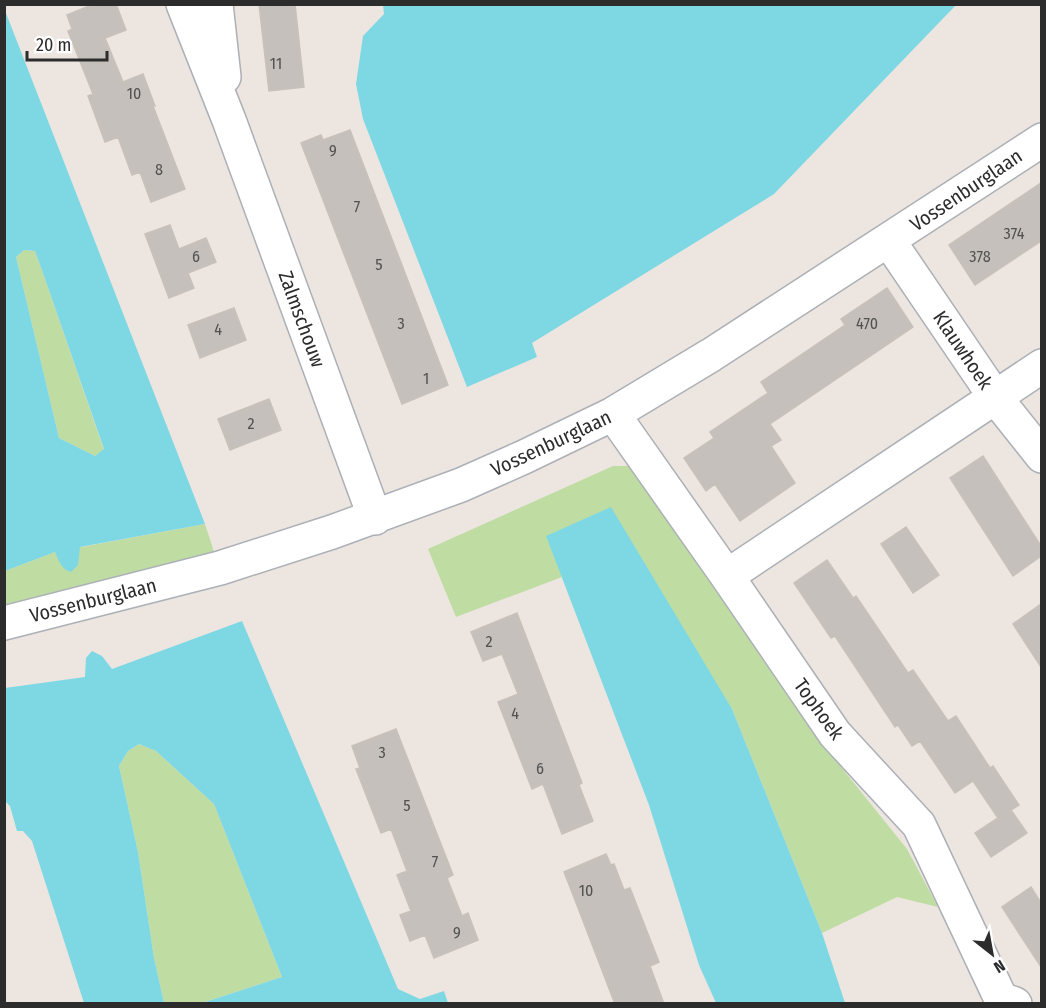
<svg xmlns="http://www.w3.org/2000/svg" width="1046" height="1008" viewBox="0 0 1046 1008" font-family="'Fira Sans Condensed',sans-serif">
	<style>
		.green { fill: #bfdda2 }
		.water { fill: #7dd8e4; fill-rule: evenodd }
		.building { fill: #c5c0bb; stroke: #c8c1b9; stroke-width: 1.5 }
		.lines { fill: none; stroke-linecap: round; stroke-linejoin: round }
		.minor-casing { stroke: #acb0b7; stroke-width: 36 }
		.minor { stroke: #fff; stroke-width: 33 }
		.labels { text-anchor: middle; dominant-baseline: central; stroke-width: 4.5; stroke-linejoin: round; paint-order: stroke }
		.number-label { font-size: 16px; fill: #525150 }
		.street-label { font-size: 20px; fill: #2c2c2c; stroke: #fff }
	</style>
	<rect width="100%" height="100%" fill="#ece5e0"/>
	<path class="green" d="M24,250L35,251L44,276L104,450L95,456L59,438L16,257Z
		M613,466H631L808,726L907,849L938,907L897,897L822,933L732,709L547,536L562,577L456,617L428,549Z
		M205,524L215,555L5,610V571L55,552Z
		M139,744L156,751L214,804L282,977L202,1003H164L154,958L138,852L119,766L128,751Z"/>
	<path class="water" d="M383,5V4L956,5L774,194L532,343L537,357L467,387L363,119L356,84L363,36L384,14Z
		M4,8L205,524L80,547L78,565L71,572C61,569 59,561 55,552L5,571ZM24,250L35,251L44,276L104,449L95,456L59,438L16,257Z
		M611,507L732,709L822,933L845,1003H716L699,965L649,805L546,536Z
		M242,621L398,989L420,999L444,991L448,1003H202L282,977L214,804L156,751L139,744L128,751L119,766L138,852L154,958L164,1003H84L32,841L23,831H17L10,806L5,801V688L85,677L86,658L92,651L102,656L112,669Z"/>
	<path class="building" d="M94,4H116L126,30L105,38L123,82L143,74L155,106H153L185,189L151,202L140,172L132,175L118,137L105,142L88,96L93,94L68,31L72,29L67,15Z
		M259,4H295L304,87L269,91Z
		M350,130L448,385L402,404L301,143L321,135L323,140Z
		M1041,183V241L975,285L949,245Z
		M170,225L179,249L206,238L216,262L188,273L194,288L169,298L145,234Z
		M887,288L913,327L770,424L781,440L771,446L795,483L740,521L715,484L706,491L684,458L714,438L710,432L768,393L761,382L845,325L841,319Z
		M234,308L246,340L200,358L188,325Z
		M269,399L281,430L230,450L218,419Z
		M983,456L1041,546V556L1013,576L950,478Z
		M906,527L939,575L913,593L881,544Z
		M827,560L853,598L856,596L908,673L913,670L948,721L956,716L990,768L993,766L1019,805L1011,810L1027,833L991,857L975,833L998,818L973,781L955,793L920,741L912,746L898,725L895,727L835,636L831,638L794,583Z
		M1041,604V667L1013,624Z
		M517,613L582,783L579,785L593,821L562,834L543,784L532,789L498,702L518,694L502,654L483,661L471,632Z
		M396,729L453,875L447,878L462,916L468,913L478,940L434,958L425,935L410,941L400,915L411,911L397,875L407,871L391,829L381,833L356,769L360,768L352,746Z
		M606,854L611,865L614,864L624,890L630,888L659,962L650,966L664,1004H615L575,900L564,872Z
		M1031,887L1041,903V967L1002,907Z"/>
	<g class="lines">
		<defs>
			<path id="minor" d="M183,4L229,120L375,518
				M216,4L224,77
				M889,241L995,397L1042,456
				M613,414L727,576L835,734L919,825L1001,999L1015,1004
				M727,576L1042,366
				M4,623L220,568L332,532L461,485L524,457L613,414L711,355L1042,140"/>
		</defs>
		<use href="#minor" class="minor-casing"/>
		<use href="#minor" class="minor"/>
	</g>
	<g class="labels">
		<g class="number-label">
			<text x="276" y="63">11</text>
			<text x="134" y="93">10</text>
			<text x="333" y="150">9</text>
			<text x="159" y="169">8</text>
			<text x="357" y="206">7</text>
			<text x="1014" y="233">374</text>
			<text x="196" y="256">6</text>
			<text x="980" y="256">378</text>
			<text x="379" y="264">5</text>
			<text x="401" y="323">3</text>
			<text x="867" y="323">470</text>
			<text x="218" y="329">4</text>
			<text x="426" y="378">1</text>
			<text x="251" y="423">2</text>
			<text x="489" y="641">2</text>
			<text x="515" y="713">4</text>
			<text x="382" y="752">3</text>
			<text x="540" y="768">6</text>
			<text x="407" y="805">5</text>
			<text x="435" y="861">7</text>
			<text x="586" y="890">10</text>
			<text x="457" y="932">9</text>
		</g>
		<g class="street-label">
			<text transform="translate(966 190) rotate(-34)">Vossenburglaan</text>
			<text transform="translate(302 319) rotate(70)">Zalmschouw</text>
			<text transform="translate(963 350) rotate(56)">Klauwhoek</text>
			<text transform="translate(551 443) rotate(-25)">Vossenburglaan</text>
			<text transform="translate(93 600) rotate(-14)">Vossenburglaan</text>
			<text transform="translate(819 709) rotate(54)">Tophoek</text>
		</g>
	</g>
	<rect width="1046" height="1008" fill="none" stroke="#2c2c2c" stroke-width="12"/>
	<g transform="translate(992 954) rotate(149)" stroke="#ffffff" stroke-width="4.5" paint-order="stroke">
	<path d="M0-4.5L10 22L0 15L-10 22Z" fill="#2c2c2c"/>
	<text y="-9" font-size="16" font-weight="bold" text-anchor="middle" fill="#2c2c2c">N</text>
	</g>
	<path d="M27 51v9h80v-9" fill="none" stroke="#2c2c2c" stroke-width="3"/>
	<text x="36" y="51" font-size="18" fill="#2c2c2c" stroke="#ffffff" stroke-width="4.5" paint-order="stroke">20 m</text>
</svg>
